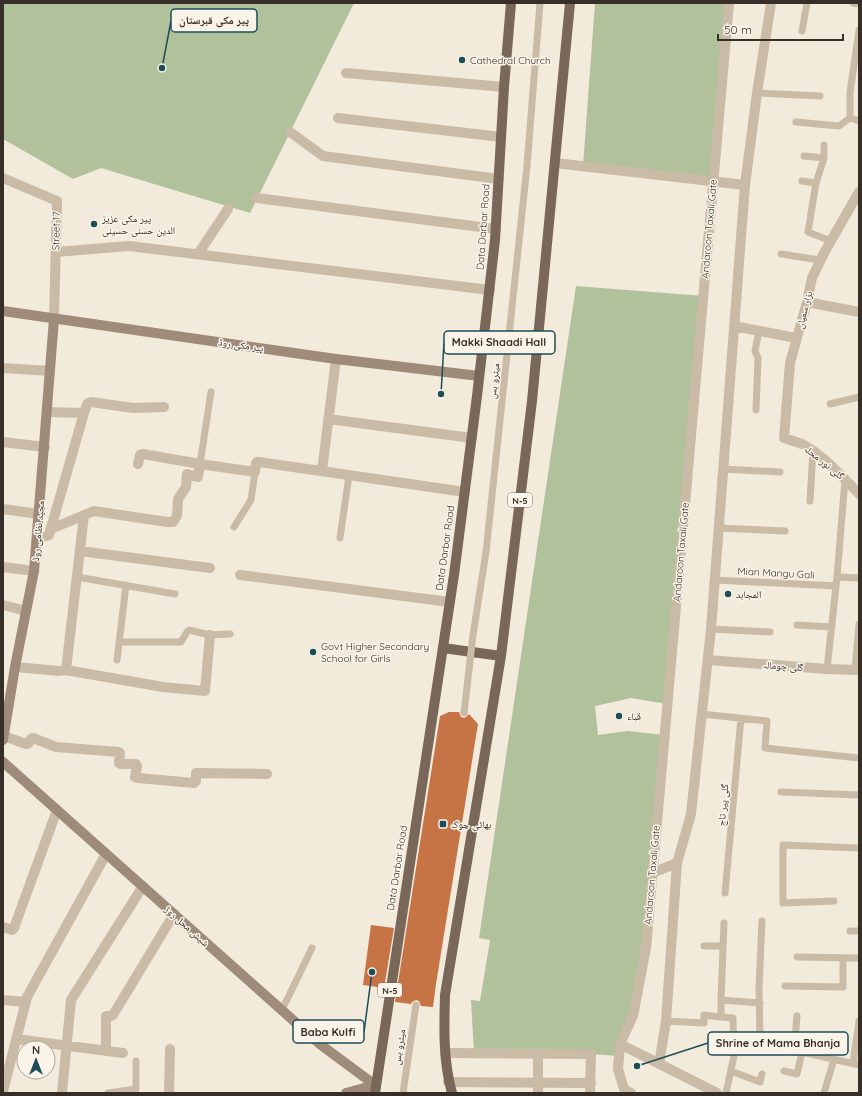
<svg xmlns="http://www.w3.org/2000/svg" width="862" height="1096" viewBox="0 0 862 1096" font-family="Quicksand,'Noto Naskh Arabic',sans-serif">
	<style>
		.green { fill: #b0c19b }
		.building { fill: #c67445 }
		.lines { fill: none; stroke-linecap: round; stroke-linejoin: round }
		.lane { stroke: #cabba7; stroke-width: 7 }
		.street { stroke: #cabba7; stroke-width: 10 }
		.secondary { stroke: #9e8b79; stroke-width: 10 }
		.primary { stroke: #796759; stroke-width: 10 }
		.lane-bridge { stroke: #cabba7; stroke-width: 7 }
		.poi-dot { fill: #1d4d58; stroke: #faf4e8; stroke-width: 1.5 }
		.labels { text-anchor: middle; dominant-baseline: central; stroke-width: 3; stroke-linejoin: round; paint-order: stroke }
		.shield { fill: #faf4e8; stroke: #726962; stroke-width: 1 }
		.shield-label { font-size: 9px; font-weight: bold; fill: #372e28 }
		.poi-label { font-size: 10px; fill: #372e28; stroke: #faf4e8; text-anchor: start }
		.street-label { font-size: 10px; fill: #372e28; stroke: #faf4e8 }
		.leader { fill: none; stroke: #1d4d58; stroke-width: 1.5 }
		.callout-dot { fill: #1d4d58; stroke: #faf4e8; stroke-width: 1.5 }
		.callout { fill: #faf4e8; stroke: #1d4d58; stroke-width: 1.5 }
		.callout-label { font-size: 11px; text-anchor: middle; font-weight: bold; fill: #372e28 }
	</style>
	<rect width="100%" height="100%" fill="#f2eadb"/>
	<path class="green" d="M3,3H354L250,213L101,168L73,179L3,139Z
		M595,3H729L713,181L583,166Z
		M576,286L703,296L667,704L631,698L595,706L598,735L628,731L664,735L646,948L619,1056L591,1054L474,1053L471,1000L480,1001L490,940L479,938Z"/>
	<path class="building" d="M449,712H459L461,717L464,718L466,717L469,714L478,724L436,984L433,1007L421,1006L419,1001L416,1000L412,1002L411,1004L395,1002L440,716Z
		M371,925L394,928L384,988L363,985Z"/>
	<g class="lines">
		<path class="lane" d="M853,3L859,4
			M859,30L850,93V118L859,121
			M802,31L807,3
			M757,93L820,96
			M796,122L839,126L850,118
			M824,145V158L816,183L808,232L831,241
			M804,156L824,158
			M527,166L540,3
			M802,181L816,183
			M781,254L820,260
			M830,404L859,397
			M756,410L758,358L755,351L759,331
			M200,464L211,392
			M723,469L780,472
			M810,501L813,450
			M234,527L251,500L255,472
			M718,528L785,531
			M340,538L349,475
			M77,577L175,594
			M837,577L859,578
			M715,580L836,586
			M797,625L832,627
			M711,629L770,632
			M119,642H181L187,632L189,630L210,635L230,634
			M117,660L126,585
			M827,669L837,577L845,479
			M855,670L859,624
			M702,714L767,721L765,748L859,758
			M781,792L859,795
			M725,893L741,718
			M834,901L783,903V845L859,848
			M762,921L759,987L760,1041L802,1052L859,1065
			M724,923L721,1000L760,1003
			M850,931H859
			M704,946H723
			M797,957L859,958
			M785,986L843,987V958
			M721,1000V1017L733,1018L734,1056L726,1093
			M282,1010L312,948
			M666,1021L704,1023V1015L721,1017
			M794,1050L797,1016
			M853,1063L859,1021
			M731,1071L760,1082L762,1074
			M784,1071L797,1074L802,1052
			M108,1093L136,1089V1061
			M403,1093L416,1005
			M824,1093L834,1059"/>
		<path class="street" d="M346,73L504,87
			M338,118L501,137
			M290,132L323,156L499,179
			M555,163L745,185
			M3,178L57,201L54,319
			M859,192L824,253L812,278L807,302L790,363L784,438C790,440 797,442 802,444C822,454 844,478 859,494
			M257,198L496,229
			M56,252L129,246L490,290
			M198,254L228,209
			M807,302L859,312
			M734,326L796,338
			M3,368L50,371
			M47,412L84,413C86,408 86,403 91,402L133,408L164,407
			M328,419L472,438
			M3,442L45,447
			M138,464L140,455L143,454L200,464L255,472L256,463L257,462H259L465,492
			M322,471L336,359
			M3,509L39,514
			M51,529L94,511L167,522H173L177,516L178,499L186,487L187,474L198,477L200,464
			M37,539L49,535L84,413
			M80,551L210,568
			M3,567L34,571
			M240,575L450,602
			M3,605L26,611
			M708,660L827,669L859,670
			M15,667L59,671L66,670L84,515
			M66,670L163,687L205,691L210,635
			M4,736L26,744H28L31,739L33,738L56,747L119,752L120,753L119,763L121,764H136L137,766L135,777L138,778L194,783L196,781V773L267,774
			M652,873L677,863L691,814L711,629L745,185L757,93L771,3
			M3,927L12,930L14,928L57,810
			M3,1000L26,1002
			M16,1039L123,1053
			M620,1044L717,1093
			M106,1051V1016H111L113,1015L174,914
			M445,1053L591,1054L590,1093
			M538,1054V1093
			M659,1064L666,1021L677,863
			M448,1082L591,1083
			M3,1091L27,997L106,854
			M62,1093L71,1000L143,886
			M169,1093L170,1049
			M631,1093L624,1089L618,1069L620,1044L633,1016L646,948L729,3"/>
		<path class="secondary" d="M3,311L336,359L479,376
			M3,740L15,667L34,571L54,319
			M3,762L321,1045L375,1085
			M346,1093L375,1085"/>
		<path class="primary" d="M443,648L501,656
			M375,1093L454,575L477,396L495,240L504,87L511,3
			M452,1093C443,1061 444,1027 445,995L501,656L532,401L570,3"/>
		<path class="lane-bridge" d="M464,713L473,635L486,552L527,166"/>
	</g>
	<g class="poi-dot">
		<circle cx="462" cy="60" r="4"/>
		<circle cx="94" cy="224" r="4"/>
		<circle cx="728" cy="594" r="4"/>
		<circle cx="313" cy="652" r="4"/>
		<circle cx="619" cy="716" r="4"/>
		<rect x="439" y="820" width="8" height="8" rx="2"/>
	</g>
	<g class="labels">
		<g class="shield">
			<rect x="508" y="493" width="24" height="14" rx="3"/>
			<rect x="378" y="983" width="24" height="14" rx="3"/>
		</g>
		<g class="shield-label">
			<text x="520" y="500">N-5</text>
			<text x="390" y="990">N-5</text>
		</g>
		<g class="poi-label">
			<text x="470" y="60">Cathedral Church</text>
			<text x="102" y="218">پیر مکی عزیز<tspan x="102" dy="12">الدین حسنی حسینی</tspan></text>
			<text x="736" y="594">المجاہد</text>
			<text x="321" y="646">Govt Higher Secondary<tspan x="321" dy="12">School for Girls</tspan></text>
			<text x="627" y="716">قباء</text>
			<text x="451" y="824">بھاٹی چوک</text>
		</g>
		<g class="street-label">
			<text transform="translate(483 227) rotate(-86)">Data Darbar Road</text>
			<text transform="translate(709 229) rotate(-85)">Andaroon Taxali Gate</text>
			<text transform="translate(56 231) rotate(-89)">Street 17</text>
			<text transform="translate(804 310) rotate(-75)">بزار سمیاں</text>
			<text transform="translate(241 345) rotate(8)">پیر مکی روڈ</text>
			<text transform="translate(494 381) rotate(-84)">میٹرو بس</text>
			<text transform="translate(824 462) rotate(39)">گلی نور محلہ</text>
			<text transform="translate(38 531) rotate(-85)">مجید نظامی روڈ</text>
			<text transform="translate(445 548) rotate(-82)">Data Darbar Road</text>
			<text transform="translate(681 552) rotate(-85)">Andaroon Taxali Gate</text>
			<text transform="translate(776 573) rotate(3)">Mian Mangu Gali</text>
			<text transform="translate(783 666) rotate(4)">گلی چومالہ</text>
			<text transform="translate(723 805) rotate(-85)">گلی پیر تاج</text>
			<text transform="translate(397 868) rotate(-81)">Data Darbar Road</text>
			<text transform="translate(652 875) rotate(-85)">Andaroon Taxali Gate</text>
			<text transform="translate(187 926) rotate(42)">شیش محل روڑ</text>
			<text transform="translate(399 1047) rotate(-81)">میٹرو بس</text>
		</g>
	</g>
	<path class="leader" d="M162 68L171 21M441 394L444 343M372 972L364 1032M637 1066L708 1043"/>
	<g class="callout-dot">
		<circle cx="162" cy="68" r="4"/>
		<circle cx="441" cy="394" r="4"/>
		<circle cx="372" cy="972" r="4"/>
		<circle cx="637" cy="1066" r="4"/>
	</g>
	<g class="callout">
		<rect x="171" y="9" width="86" height="23" rx="4"/>
		<rect x="444" y="331" width="111" height="23" rx="4"/>
		<rect x="293" y="1020" width="71" height="23" rx="4"/>
		<rect x="708" y="1032" width="140" height="23" rx="4"/>
	</g>
	<g class="callout-label">
		<text x="214" y="24">پیر مکی قبرستان</text>
		<text x="499" y="346">Makki Shaadi Hall</text>
		<text x="328" y="1036">Baba Kulfi</text>
		<text x="778" y="1047">Shrine of Mama Bhanja</text>
	</g>
	<rect width="862" height="1096" fill="none" stroke="#372e28" stroke-width="8"/>
	<g transform="translate(36 1060)"><circle r="19" fill="#faf4e8" stroke="#aca59b"/>
	<path d="M0-3L7 15L0 10L-7 15Z" fill="#1d4d58"/>
	<text y="-6" font-size="11" font-weight="bold" text-anchor="middle" fill="#372e28">N</text>
	</g>
	<path d="M718 34v6h125v-6" fill="none" stroke="#372e28" stroke-width="2"/>
	<text x="724" y="34" font-size="12" fill="#372e28" stroke="#faf4e8" stroke-width="3" paint-order="stroke">50 m</text>
</svg>
